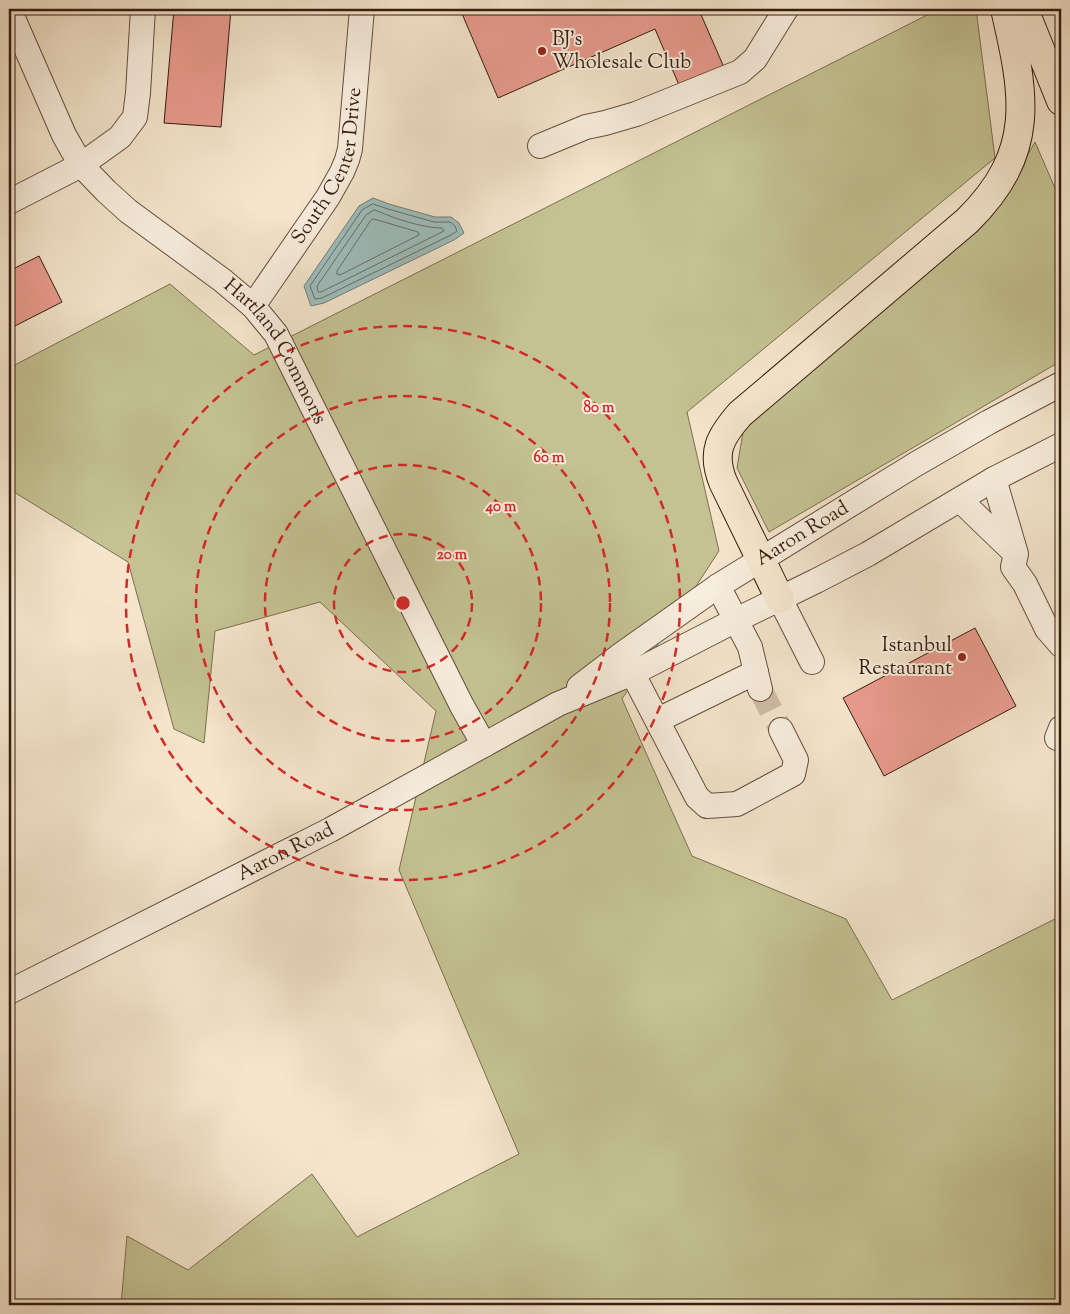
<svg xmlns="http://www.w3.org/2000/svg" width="1070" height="1314" viewBox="0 0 1070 1314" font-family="'Sorts Mill Goudy',serif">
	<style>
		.green { fill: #c4c292; stroke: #7c6f50 }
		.water { fill: #9dbebd; stroke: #737d77 }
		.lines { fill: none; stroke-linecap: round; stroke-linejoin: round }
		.shore { stroke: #686d66; stroke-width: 1 }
		.building { fill: #e89b8e; stroke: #341c0f }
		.minor-tunnel { stroke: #cebda6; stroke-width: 24; stroke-dasharray: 24 12; stroke-linecap: butt }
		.minor-casing { stroke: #644e3e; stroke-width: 26 }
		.highway-casing { stroke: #341c0f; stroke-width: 30 }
		.minor { stroke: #f8eede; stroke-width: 24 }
		.highway { stroke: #f4e5cc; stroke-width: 28 }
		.ring { fill: none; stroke: #d62828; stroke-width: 2.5; stroke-dasharray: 9 6 }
		.poi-dot { fill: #8f2418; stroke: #f8eede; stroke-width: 2 }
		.labels { text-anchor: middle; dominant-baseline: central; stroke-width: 4; stroke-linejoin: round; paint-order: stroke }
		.poi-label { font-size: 20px; fill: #341c0f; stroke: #f8eede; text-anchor: start }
		.street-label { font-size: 20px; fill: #341c0f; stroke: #f8eede }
		.centre { fill: #d62828; stroke: #f8eede; stroke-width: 2.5 }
		.ring-label { font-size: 15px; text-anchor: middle; font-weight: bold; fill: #d62828; stroke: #f8eede; stroke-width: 4; stroke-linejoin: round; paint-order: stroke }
	</style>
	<rect width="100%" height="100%" fill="#f4e5cc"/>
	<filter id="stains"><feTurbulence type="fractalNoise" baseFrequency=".004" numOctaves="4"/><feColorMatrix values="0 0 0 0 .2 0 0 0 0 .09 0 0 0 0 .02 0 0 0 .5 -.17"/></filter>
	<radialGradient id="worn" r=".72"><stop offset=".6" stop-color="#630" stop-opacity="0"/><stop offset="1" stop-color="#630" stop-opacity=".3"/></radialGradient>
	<path class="green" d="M939,9H976L995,158L687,412L719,551L622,699L692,856L846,919L892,1000L1061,916V1305H121L127,1236L188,1270L312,1174L357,1237L519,1154L399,870L436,711L320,602L215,631L204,743L174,729L128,562L9,489V368L170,284L254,355Z
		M1035,142L1061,202V361L769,532L737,468L744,426L992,216Z"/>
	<path class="water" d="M373,198L389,204L435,217H451L459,223L464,233L454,240L324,303L311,306L304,286L359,206Z"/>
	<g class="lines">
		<path class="shore" d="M373,204L388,209L434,222H450L455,226L457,231L451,235L322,298L315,299L310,286L362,210Z
			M375,210C393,218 422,228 442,228L444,231L321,292H318L317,286L366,215Z
			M374,219L418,232L419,235L340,275L337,274V271L371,220Z"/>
	</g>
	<path class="building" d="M174,9H231L221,127L164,123Z
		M460,9H703L699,10L726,72L682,92L655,29L498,98Z
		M39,256L62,302L9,329V271Z
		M975,628L1016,706L884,776L843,698Z"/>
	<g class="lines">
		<path class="minor-tunnel" d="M760,689L781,730"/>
		<defs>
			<g id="minor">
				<path id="s1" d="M9,9L64,135L81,165L106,191L128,211L222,280L253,306L276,334L462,706L484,745"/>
				<path d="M540,146L586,127L605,123L636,114L740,72L755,59L786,9"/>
				<path d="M9,202L81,165L120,137L135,117L138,93L143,9"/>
				<path id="s2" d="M253,306L328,197L342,172L347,160L350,149L362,9"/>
				<path d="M994,479L1016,554L1013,567L1025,584L1047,629L1061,645"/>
				<path d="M960,500L1015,553"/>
				<path d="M718,586L750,647L760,689"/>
				<path d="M780,599L812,662"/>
				<path d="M625,659L697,797L707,806L737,804L793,774L796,760L781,730"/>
				<path id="s3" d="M579,687L622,654L718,586L916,464L989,422L1061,384"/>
				<path d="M658,720L756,672"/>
				<path d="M1057,738L1061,728"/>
				<path id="s4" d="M9,992L330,830L558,704L633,673L736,620L816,581L868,554L994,479L1061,445"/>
			</g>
			<path id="highway" d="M1024,9L1061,101
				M780,599L723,482C711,452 720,437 740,414L967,221C1037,152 1025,96 1005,9"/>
		</defs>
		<use href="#minor" class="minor-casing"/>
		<use href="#highway" class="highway-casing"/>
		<use href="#minor" class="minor"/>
		<use href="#highway" class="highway"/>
	</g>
	<g class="ring">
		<circle cx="403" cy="603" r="69"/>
		<circle cx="403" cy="603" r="138"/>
		<circle cx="403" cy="603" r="207"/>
		<circle cx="403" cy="603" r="277"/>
	</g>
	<g class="poi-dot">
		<circle cx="542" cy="51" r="5"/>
		<circle cx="962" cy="657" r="5"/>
	</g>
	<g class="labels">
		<g class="poi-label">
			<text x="552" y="40">BJ's<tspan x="552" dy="23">Wholesale Club</tspan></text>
			<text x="952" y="646" text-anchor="end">Istanbul<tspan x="952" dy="23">Restaurant</tspan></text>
		</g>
		<g class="street-label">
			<text stroke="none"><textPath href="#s2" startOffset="162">South Center Drive</textPath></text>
			<text stroke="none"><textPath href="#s1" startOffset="445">Hartland Commons</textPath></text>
			<text stroke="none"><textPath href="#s3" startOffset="271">Aaron Road</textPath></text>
			<text stroke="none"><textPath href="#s4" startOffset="310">Aaron Road</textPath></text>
		</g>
	</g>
	<circle cx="403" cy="603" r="8" class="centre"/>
	<g class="ring-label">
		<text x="599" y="412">80 m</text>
		<text x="549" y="462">60 m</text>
		<text x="501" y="511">40 m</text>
		<text x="452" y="559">20 m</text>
	</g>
	<rect width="1070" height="1314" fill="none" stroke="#f4e5cc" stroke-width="30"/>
	<rect x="10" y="10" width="1050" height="1294" fill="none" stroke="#341c0f" stroke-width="2.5"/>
	<rect x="15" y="15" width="1040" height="1284" fill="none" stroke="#341c0f"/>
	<rect width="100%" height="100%" filter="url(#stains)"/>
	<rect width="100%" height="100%" fill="url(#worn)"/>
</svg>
